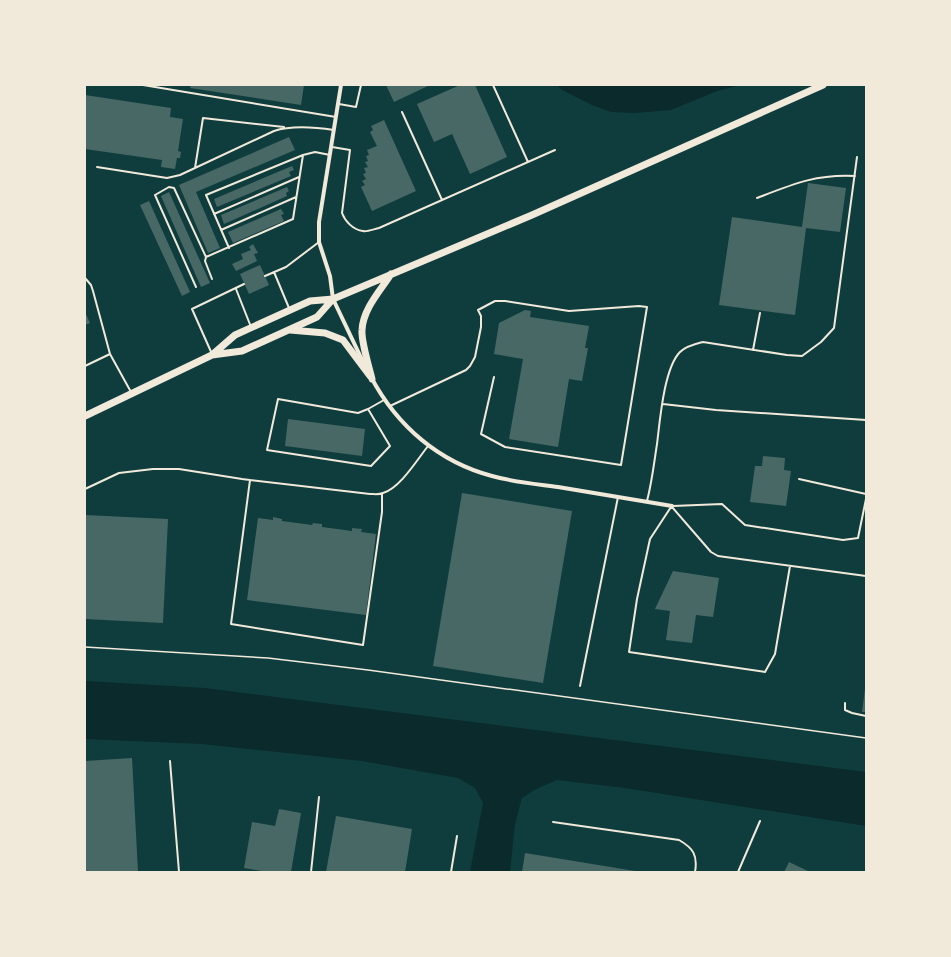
<svg xmlns="http://www.w3.org/2000/svg" width="951" height="957" viewBox="0 0 951 957" font-family="'Roboto Condensed',sans-serif">
	<style>
		.water { fill: #0a2a2b }
		.building { fill: #486865 }
		.lines { fill: none; stroke-linecap: round; stroke-linejoin: round }
		.path { stroke: #f1e9da; stroke-width: 1.5 }
		.service { stroke: #f1e9da; stroke-width: 2 }
		.minor { stroke: #f1e9da; stroke-width: 4 }
		.primary { stroke: #f1e9da; stroke-width: 7 }
	</style>
	<rect width="100%" height="100%" fill="#0f3d3e"/>
	<path class="water" d="M557,85H740L717,91L671,110L635,113L611,112L592,105L562,90Z
		M85,681L205,688L866,772V826L625,788L557,780L536,789L522,798L515,824L510,872H470L483,803L475,788L458,778L362,761L202,744L85,739Z"/>
	<path class="building" d="M191,85H304L301,105L190,88Z
		M386,85H430L394,102Z
		M460,85H475L507,157L470,174L452,134L434,142L417,104Z
		M85,95L171,108L170,117L183,119L178,151L181,152L180,158H177L175,169L161,167L162,160L85,149Z
		M384,120L416,191L372,211L361,187L365,185L362,181L366,179L363,174L366,173L364,168L368,167L365,162L368,161L366,156L369,155L367,150L377,146L370,132L373,130L371,126Z
		M289,137L295,150L196,192L220,248L208,253L179,185Z
		M292,166L294,170L289,172L291,176L217,207L214,199Z
		M808,183L846,188L840,232L806,228L795,315L719,305L732,217L802,227Z
		M287,187L289,191L286,193L287,196L224,224L221,215Z
		M169,192L210,283L201,287L161,196Z
		M149,201L190,292L182,296L140,205Z
		M281,209L284,214L281,215L284,221L233,243L228,232Z
		M253,244L258,253L254,254L257,261L236,271L232,264L243,259L241,254L251,250L249,247Z
		M260,265L269,285L249,294L240,274Z
		M525,310L531,311L530,317L589,326L585,348H588L582,381L569,379L558,447L509,439L523,359L494,354L499,323Z
		M85,312L90,323L85,325Z
		M288,419L365,429L362,456L285,446Z
		M763,456L785,458L784,470L791,471L786,506L750,502L755,466H762Z
		M462,493L572,511L543,683L433,666Z
		M85,515L168,519L163,623L85,619Z
		M273,517L282,519V521L312,525L313,523L322,524V527L352,531V528L362,529L361,532L376,534L366,615L247,600L258,518L273,520Z
		M673,571L719,578L713,617L696,615L692,643L666,640L670,611L655,609Z
		M865,689H866V712H862Z
		M132,758L138,872H85V761Z
		M279,809L301,813L291,872H268L244,868L252,822L275,826Z
		M336,816L412,829L405,872H326Z
		M525,853L635,871V872H522Z
		M789,862L810,872H784Z"/>
	<g class="lines">
		<path class="path" d="M85,647L268,658L368,670L866,738"/>
		<path class="service" d="M143,85L336,117
			M493,85L528,162
			M339,104L356,107L361,85
			M402,112L442,200
			M332,147L350,150L342,213C345,221 353,230 363,231C367,232 374,229 379,228L555,150
			M97,167L167,178L180,175L274,131C292,125 314,127 334,130
			M195,168L203,118L284,127
			M757,198C793,184 816,174 855,176
			M214,214L299,177
			M221,230L296,197
			M229,248L206,195L303,155
			M206,257L205,261L212,279
			M274,272L289,308
			M265,276L286,267L319,242
			M85,278L91,285L93,291L110,354
			M196,287L155,195L169,187L174,188L206,257L293,219L303,155L315,152L330,155
			M236,289L251,327
			M753,350L760,313
			M212,354L192,309L244,284
			M85,366L110,354L131,392
			M663,404L716,410L866,420
			M390,406L466,370L470,366L475,357L481,327V316L478,310L495,301H505L569,311L639,306L647,307L621,465L505,447L481,434L494,377
			M368,409L390,446L371,466L267,450L278,399L358,413L368,409L384,400
			M799,479L866,494
			M250,480L231,624L363,645L382,512V494
			M85,489L119,473L153,469H179L242,479L370,494C374,494 379,495 383,493C400,488 417,460 428,446
			M647,501C652,482 654,463 657,444C660,420 664,368 680,352C686,346 695,344 703,342L787,355L802,356L821,342L834,328L857,157
			M673,506L722,504L745,525L843,540L858,538L866,499
			M671,507L650,539L637,599L629,652L765,672L775,654L790,566
			M672,507L711,552L718,556L866,576
			M580,686L618,497
			M845,703V710L852,713L866,716
			M170,761L179,872
			M553,822L679,840C693,848 698,855 695,872
			M311,872L319,797
			M451,872L457,836
			M738,872L760,821"/>
		<path class="minor" d="M341,85L319,222V242L330,276L333,299L365,366
			M371,377C397,426 439,462 492,476C513,482 536,484 558,487C596,493 634,500 672,506"/>
		<path class="primary" d="M290,330L325,333L343,340L370,376
			M212,355L242,351L317,317L333,299
			M372,379C369,367 361,341 362,330C363,309 380,291 391,274
			M85,416L212,355L235,335L310,301L333,299L532,215L823,85"/>
	</g>
	<rect width="951" height="957" fill="none" stroke="#f1e9da" stroke-width="172"/>
</svg>
